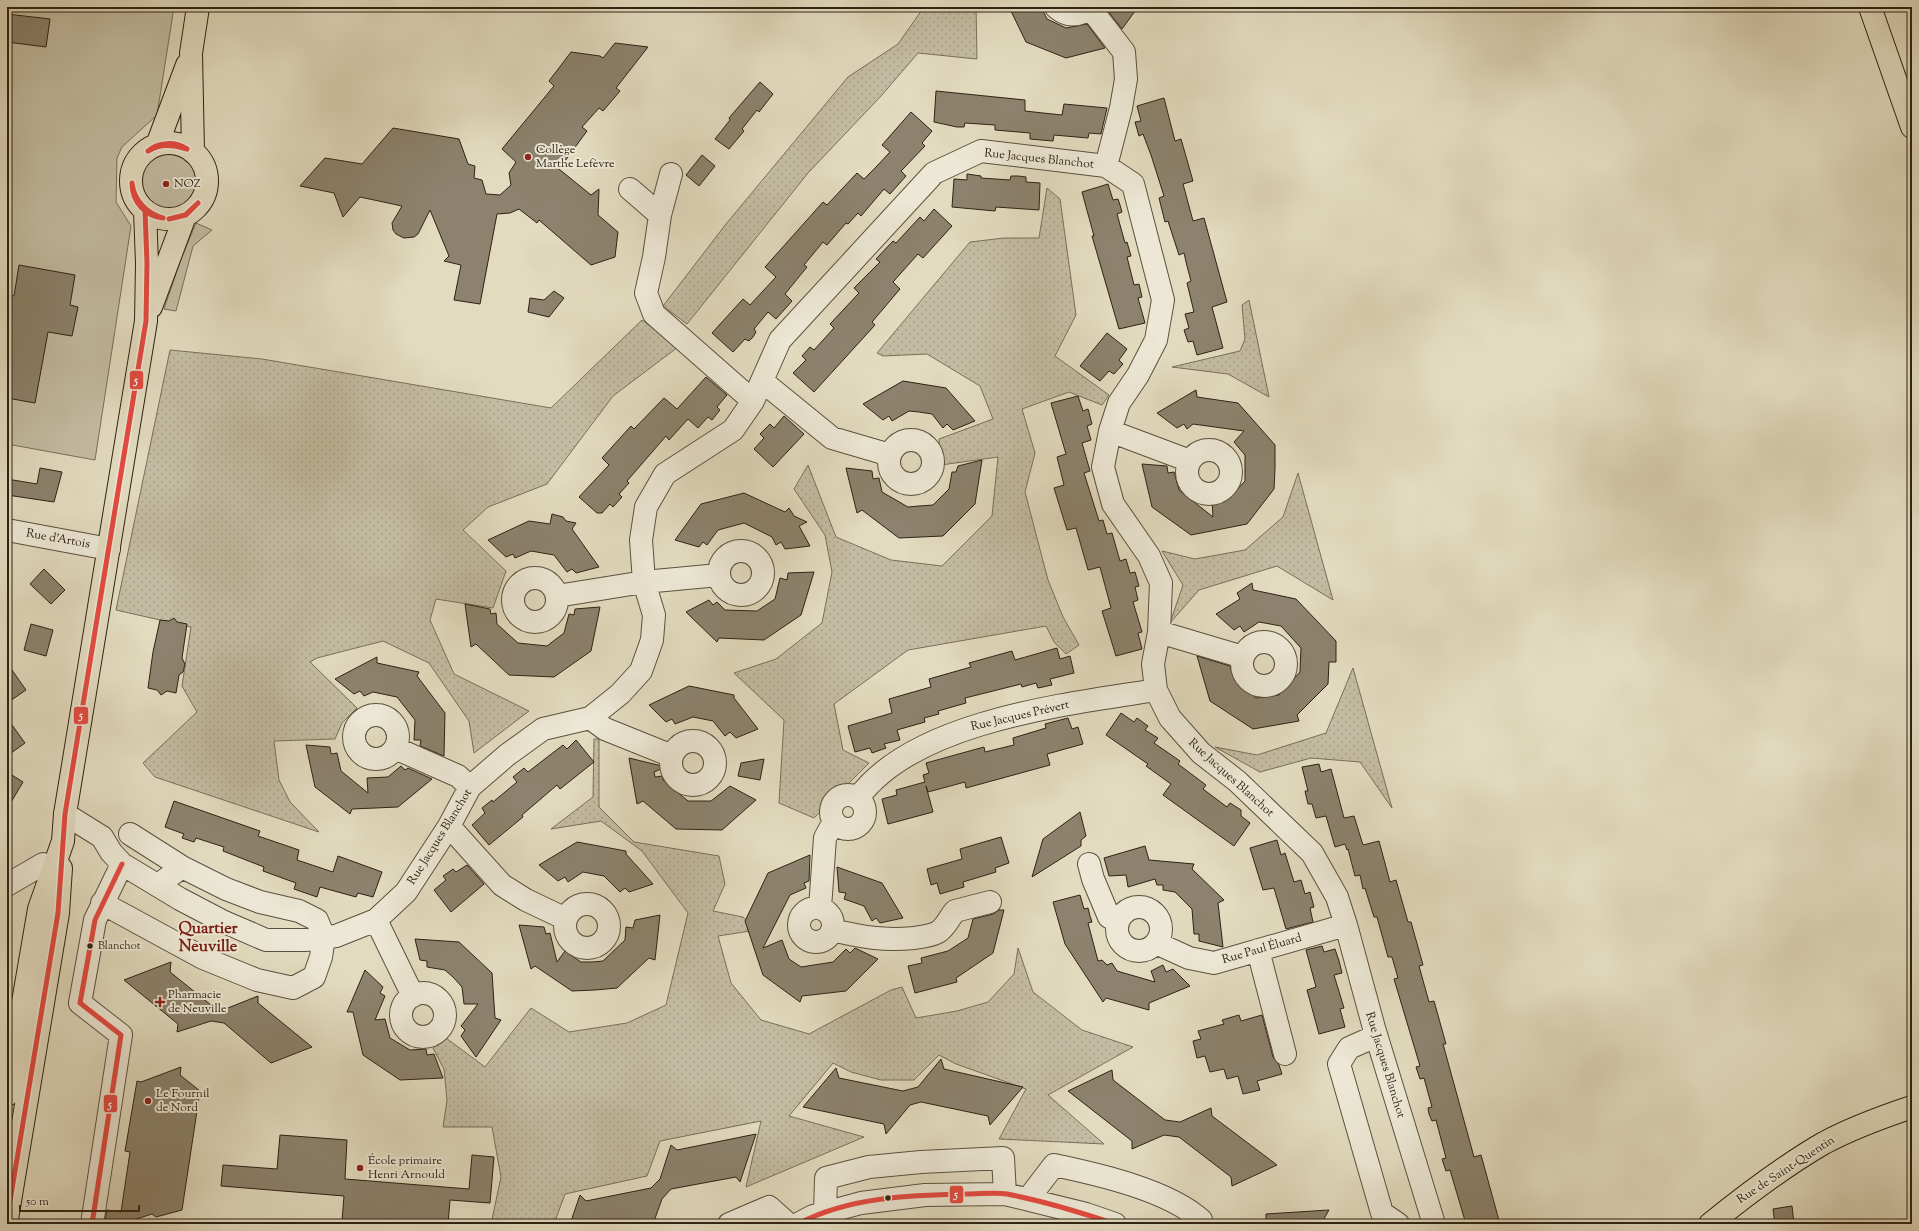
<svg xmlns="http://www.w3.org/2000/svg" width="1919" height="1231" viewBox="0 0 1919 1231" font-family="'Sorts Mill Goudy',serif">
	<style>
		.grass { fill: #c3bca2; stroke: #786f5b }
		.park { fill: url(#park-dots); stroke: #786f5b }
		.building { fill: #8c826d; stroke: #2e2214 }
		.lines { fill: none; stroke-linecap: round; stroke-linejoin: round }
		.minor-casing { stroke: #5b503f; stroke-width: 24 }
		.major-casing { stroke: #2e2214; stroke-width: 24 }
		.minor { stroke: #ece8d5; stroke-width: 22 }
		.major { stroke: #e2dbbf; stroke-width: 22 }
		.bus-1-casing { stroke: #ece8d5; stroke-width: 8 }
		.bus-1 { stroke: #e44a41; stroke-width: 5 }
		.poi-dot { fill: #8f2418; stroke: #ece8d5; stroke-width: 1.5 }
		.bus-dot { fill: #2e2214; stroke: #ece8d5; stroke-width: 1.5 }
		.labels { text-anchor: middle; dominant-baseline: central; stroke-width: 4; stroke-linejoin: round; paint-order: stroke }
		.bus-label { font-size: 11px; fill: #2e2214; stroke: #ece8d5; text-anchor: start }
		.poi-label { font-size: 12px; fill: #2e2214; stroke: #ece8d5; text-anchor: start }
		.street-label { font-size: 12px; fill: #2e2214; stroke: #ece8d5 }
		.district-label { font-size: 16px; font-weight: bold; fill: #7a1f14; stroke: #ece8d5 }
		.line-badge { stroke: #ece8d5; stroke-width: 1.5 }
		.badge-label { font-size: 11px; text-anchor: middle; font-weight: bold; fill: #fff }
	</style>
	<defs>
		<pattern id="park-dots" width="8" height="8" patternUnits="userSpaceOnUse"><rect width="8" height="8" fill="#c3bca2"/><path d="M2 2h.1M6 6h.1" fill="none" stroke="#a8a18b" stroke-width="1.8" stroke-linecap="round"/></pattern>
	</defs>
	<rect width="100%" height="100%" fill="#e2dbbf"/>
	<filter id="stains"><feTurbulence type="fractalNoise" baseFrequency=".005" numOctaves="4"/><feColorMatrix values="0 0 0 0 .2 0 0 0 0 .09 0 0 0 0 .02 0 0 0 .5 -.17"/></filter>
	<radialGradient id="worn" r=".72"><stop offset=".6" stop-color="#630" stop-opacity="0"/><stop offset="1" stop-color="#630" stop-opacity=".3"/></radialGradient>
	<path class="grass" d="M7,7H174L157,115L122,147L117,158L116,202L131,226L95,460L7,444Z
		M140 182a28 28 0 1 1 56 0a28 28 0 1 1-56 0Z
		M196,223L212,230L193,246L176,311L164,309L181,259Z"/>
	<path class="park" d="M924,7H976L977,59L918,53L881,96L808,173L687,324L663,306L726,224L848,77L898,44Z
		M1047,188L1060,199L1076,315L1055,356L1109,395L1102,405L1069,392L1022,409L1035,453L1025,492L1048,580L1063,617L1079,645L1066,654L1054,642L1046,626L908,650L834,704L843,750L869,763L814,818L779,803L784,720L734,673L776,659L822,623L832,572L825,535L794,489L808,465L836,537L891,560L942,566L992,516L998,457L941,465L939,439L993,419L980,386L927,354L883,356L877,353L970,242L1004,238H1039Z
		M1249,300L1269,397L1228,374L1172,367L1240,351L1245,339L1242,305Z
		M642,320L678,347L613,396L547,484L488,507L463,530L506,571L493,608L436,599L430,620L454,674L529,711L474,753L469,721L429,663L383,641L317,658L310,662L357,708L342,723L335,739L274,741L279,780L290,802L319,832L155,777L143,763L197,712L182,686L191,627L116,610L170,350L262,359L551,408Z
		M1298,473L1333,600L1277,566L1199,590L1170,623L1183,585L1162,551L1195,559L1245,550L1283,517Z
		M1353,668L1392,808L1360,762L1311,758L1260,772L1215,747L1257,755L1326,733Z
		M594,739H599V807L634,842L719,856L725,884L713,911L743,917L757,930L718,936L731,983L761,1020L809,1034L891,990L902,987L916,1018L957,1011L988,1002L1014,974L1018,948L1033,992L1082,1030L1133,1047L1048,1095L1104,1144L999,1139L1026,1089L956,1064L939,1055L914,1080H881L851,1072L833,1063L789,1116L864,1137L746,1187L761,1121L660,1141L647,1176L565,1194L554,1224H491L501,1177L492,1127H443L447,1100L444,1069L433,1048L446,1038L485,1067L531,1008L569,1032L627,1023L666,1005L688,913L642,851L601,821L551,829L593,797Z"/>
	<path class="building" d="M1009,7H1041L1047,19L1066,28L1087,24L1105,48L1066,58L1026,42Z
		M1109,7H1138L1122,29L1107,10Z
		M7,14L50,19L46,47L7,42Z
		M615,43L648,47L616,88L620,91L603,111L599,108L582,127L587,131L559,169L591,195L599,189L598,215L618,232L615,257L591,265L539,220L537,223L519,209L510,213L497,214L480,304L454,300L461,265L444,261L449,256L430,210L418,234L414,237L404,238L396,234L393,230L392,223L402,206L360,197L343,217L334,193L300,186L325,158L362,164L393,128L459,139L468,164L475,166L474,178L482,180L486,194L500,195L511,185L509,173L516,162L502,149L554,86L549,81L571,52L600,56L603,58Z
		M760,82L773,94L759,112L757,110L742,129L744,131L729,149L715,139L730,120L729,118Z
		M936,91L1025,100V111L1043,113L1062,115L1064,104L1107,108L1101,134L1089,133L1088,138L1054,135L1053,141L1041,140L1030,139V133L995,130V125L965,123L964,127H957L934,122Z
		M1164,98L1175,141L1181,139L1193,181L1183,184L1193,221L1204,218L1227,302L1212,307L1223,348L1197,355L1193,341L1188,342L1184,330L1189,328L1185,314L1194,312L1187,283L1191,281L1187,266L1184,253L1179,255L1168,221L1165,222L1159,198L1164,196L1151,155L1143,134L1139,136L1135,122L1141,121L1137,106Z
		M911,112L932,131L922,143L925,146L901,171L906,176L890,194L884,189L861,216L858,213L848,224L846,223L827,245L823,242L804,265L807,267L785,294L792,301L776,319L768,312L754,329L756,332L753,337L749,341L745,339L733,352L712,333L743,299L750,305L776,277L765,267L823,202L827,205L857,173L864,179L876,167L890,152L882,145Z
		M702,155L715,166L699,186L686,175Z
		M967,174L981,176V178L1010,180L1011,176H1018L1026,177V182L1040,183L1039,210L996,207L995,211L952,207L954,179L967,180Z
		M1108,184L1113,200L1118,199L1120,205L1122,212L1117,214L1125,243L1127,242L1131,256L1127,257L1134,285L1139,284L1142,297L1138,298L1145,323L1119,329L1092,236H1094L1082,192Z
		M934,209L952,226L923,258L918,254L893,282L900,289L872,322L875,325L814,392L793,373L806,360L802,356L810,347L814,350L834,328L830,324L859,293L854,288L880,262L876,259L893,241L896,243L920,217L924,221Z
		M19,265L75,275L70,305L78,307L72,336L48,332L35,403L7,398V295L14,296Z
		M554,291L564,298L549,317L528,312L530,298L544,300Z
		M1107,333L1127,349L1119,360L1123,364L1114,374L1109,371L1100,381L1080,366Z
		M706,377L727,395L717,407L720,410L712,420L708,417L698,428L688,419L669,440L666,436L627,481L629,483L619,494L622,497L613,507L610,504L602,513H597L579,497L609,465L602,458L631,426L634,429L664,398L677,409Z
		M903,381L946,388L975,421L953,430L947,424L943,428L932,414L919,412L909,411L892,421L889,416L883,420L863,404Z
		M1196,390L1197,397L1238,403L1275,445V468L1274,489L1247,524L1191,535L1152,507L1142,464L1167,466L1168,473L1174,472L1179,490L1213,517L1212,500L1232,495L1245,481V455L1234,442L1244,431L1193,424L1187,429L1184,424L1177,428L1157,413Z
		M1078,396L1083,411L1088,409L1092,424L1087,426L1091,440L1082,443L1090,471L1084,473L1099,521L1103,520L1107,534L1112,533L1120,561L1126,559L1130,573L1135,572L1139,586L1135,587L1138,600L1133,602L1142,632L1138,633L1142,649L1116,656L1102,611L1111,608L1100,567L1088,570L1076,528L1067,530L1054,488L1064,485L1057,457L1066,454L1051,403Z
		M784,416L804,434L773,467L754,449L764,438L760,434L770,424L774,428Z
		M982,460L975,504L943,536L899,538L862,510L857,513L846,468L872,471L873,479L879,478L882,492L908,507L919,506L933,505L949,489L952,472H956L958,466Z
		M40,468L62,472L54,502L7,495V479L37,484Z
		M744,493L785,512L789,508L794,516L807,522L799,526L810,546L785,549L781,542L776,545L772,537L744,523L718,530L707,545L703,542L699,547L675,540L701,504Z
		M552,514L563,517L566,521L576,523L572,529L599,567L576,573L572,569L567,572L554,555L531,551L515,558L513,554L506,557L488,540L529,521L550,524Z
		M44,569L65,590L51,604L30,584Z
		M814,572L801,615L764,640L719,638L717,642L686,612L709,600L713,605L717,602L725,610L757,611L775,599L780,578L787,580L788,573Z
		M1252,583L1253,590L1296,599L1336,641V662H1329L1328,684L1297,715L1299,721L1253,729L1210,701L1197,656L1230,666L1235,681L1256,698L1279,695L1300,672L1301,648L1281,626L1259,622L1244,632L1240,626L1234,630L1216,614L1240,599L1237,593Z
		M465,604L490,609L491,614L496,613L497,624L518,643L547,646L564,633L569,614L574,615L575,609L600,607L591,651L554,677L509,675L476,644L471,647Z
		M174,618L177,622L187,624L182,658L185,664L183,672L179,675L176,693L167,691L161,695L157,690L148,688L153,652L160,620L169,621Z
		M31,624L53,630L46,656L24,650Z
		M1057,648L1060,659L1070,656L1074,673L1050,679L1052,685L1038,688L1036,683L1022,687L1021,684L965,698L966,703L938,711L939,714L924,718L925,722L897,730L900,740L884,744L886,748L872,753L870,748L855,752L848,726L892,713L889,699L931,687L929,679L971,667L969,663L1012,651L1015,660Z
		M377,657V663L419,672L417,676L445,713L444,756L420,746L421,740H414L415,720L397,697L373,692L364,696L360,691L354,694L335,679Z
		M7,663L26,690L7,703Z
		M689,686L734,695V698L758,729L736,738L730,732L725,736L713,721L693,717L675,724L672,719L666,722L649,705Z
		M1121,713L1134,722L1137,718L1148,726L1145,730L1158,738L1154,743L1180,761L1178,764L1206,785L1203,789L1227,807L1230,803L1241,810V816L1250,823L1234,846L1163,795L1171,784L1146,766L1148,764L1106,735Z
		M7,718L25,743L7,756Z
		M1068,718L1072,729L1078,727L1083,744L1047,754L1050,765L966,788L965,782L928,792L926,786L933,812L888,824L882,799L897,795L896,790L925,782L923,775L929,773L926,763L984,747L985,752L1014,745L1013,738L1046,728L1045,724Z
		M576,740L594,762L560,789L557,785L522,815L523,817L489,845L472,825L485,813L482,808L492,800L493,802L517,782L513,777L524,768L528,772L563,745L567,749Z
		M306,745L330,747L331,754L337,753L341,771L368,793L367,778L388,777L401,766L405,770L408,768L432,779L398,807L352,809L350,814L315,787Z
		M629,758L666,767L654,772L655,777L663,776V780L688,801H711L730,786L756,800L722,830L676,829L643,801L637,804Z
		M764,759L760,780L738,776L741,763Z
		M1319,764L1321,772L1331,769L1344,818L1354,816L1363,845L1379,841L1390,882L1396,880L1408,922H1411L1423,965L1419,966L1429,1002L1434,1001L1446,1044H1443L1474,1157L1481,1155L1500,1224H1466L1450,1170L1446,1171L1442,1159L1446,1158L1436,1120L1432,1121L1429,1114L1428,1108L1432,1107L1424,1078L1420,1079L1416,1067L1420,1066L1394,979L1398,978L1392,957H1388L1377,917H1374L1365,888L1363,889L1360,875L1355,876L1348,849L1347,850L1345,844L1335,847L1326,816L1316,818L1312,804H1308L1305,791H1308L1302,767Z
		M7,772L23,782L7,809Z
		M174,801L260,831L258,836L299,850L297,860L333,872L338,856L382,872L373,897L358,893L356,897L320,887L317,897L294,889L296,883L263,871L264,867L223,851L224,847L196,838L194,842L182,838L184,834L165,827Z
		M1080,812L1086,836L1081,840V846L1032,877L1043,839Z
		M1001,837L1009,863L995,868L996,872L963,882L964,887L940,894L937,883L931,885L927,869L962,859L960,849Z
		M1277,840L1281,855L1285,853L1294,882L1301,880L1305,894L1310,892L1314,907L1310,908L1313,922L1286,929L1274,888L1263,890L1250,848Z
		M577,842L626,851V854L653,884L629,892L625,888L620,892L604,876L583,872L568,882L565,877L558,881L539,865Z
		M1145,846L1149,860L1194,864L1192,869L1224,900L1218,903L1223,947L1199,941V934H1194L1192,909L1175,892L1163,890V885H1157L1155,879L1128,887L1126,875L1109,876L1104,858Z
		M810,855L809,881L804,883L806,888L790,895L763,948L782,940L789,959L801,967L833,962L846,949L850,953L855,948L878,959L846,991L802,996L800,1002L763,975L745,921L768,873Z
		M467,865L484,884L451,912L434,890L446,880L443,876L453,869L456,872Z
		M837,867L882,883L903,918L880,923L876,918L872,921L864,906L844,899L846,893L839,892Z
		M1080,895L1084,909L1088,908L1090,916L1092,922L1088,923L1098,961L1102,960L1107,965L1112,963L1117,971L1155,982L1151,971L1163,965L1166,972L1173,969L1190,986L1149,1003V1010L1106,998L1103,1002L1065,944L1053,902Z
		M999,910H1004L993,953L956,978L957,982L915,993L908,966L922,963L921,958L948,951L968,938L973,919L993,914Z
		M660,915L655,960L649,958L617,988L595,990L572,991L535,966L531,969L519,925L544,927L546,934L550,933L557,962L565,951L581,962H592L603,961L625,940L626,927L633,928L635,920Z
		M415,939L459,942L492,973L495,1018L501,1020L476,1057L461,1036L465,1030L461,1026L478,1004H464L462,987L453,977L445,970L427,967V961L420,960Z
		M1322,946L1324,952L1335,949L1339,961L1342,973L1334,975L1344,1008L1340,1009L1345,1027L1319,1034L1307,990L1316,987L1306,950Z
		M171,962L170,972L211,1005L228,1008L258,996V1003L312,1047L271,1063L224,1023L211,1021L177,1032L178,1024L124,980Z
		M365,970L383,987L380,993L385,996L375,1020L385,1019L390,1038L410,1050L426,1049L427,1055L434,1054L443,1078L400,1080L363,1055L353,1012H347Z
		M1239,1015L1241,1021L1262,1015L1273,1057L1279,1065L1282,1074L1257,1081L1260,1090L1243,1094L1238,1076L1227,1079L1224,1069L1210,1072L1205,1056L1197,1058L1193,1041L1201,1039L1198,1031L1224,1024L1222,1020Z
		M941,1059L944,1069L1023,1087L990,1125L988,1116L921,1102L910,1105L886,1134L884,1124L803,1107L836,1068L839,1078L903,1091L918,1087Z
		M181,1067L180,1075L200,1091L182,1210L156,1217L152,1214L121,1224L105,1222L107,1210L121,1212L130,1152L125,1151L137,1081L141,1082Z
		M1112,1070L1113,1080L1165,1120L1180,1122L1211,1108L1212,1116L1277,1165L1232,1186L1231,1177L1179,1137L1164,1135L1132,1149V1141L1068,1091Z
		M756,1134L740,1182L736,1177L671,1189L662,1199L653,1224H570L580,1195L586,1201L651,1188L660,1179L671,1145L677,1150Z
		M280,1135L347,1140L345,1179L469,1189L472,1155L494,1157L490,1203L450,1200L448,1224H380L342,1221L344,1196L221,1186L223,1165L277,1169Z
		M1792,1206L1794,1224H1775L1773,1209Z
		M1329,1210L1321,1224H1266V1214Z"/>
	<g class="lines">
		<defs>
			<path id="minor" d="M1056,7C1067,17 1079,17 1090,7
				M1090,8L1124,52L1126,79L1121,108L1106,166
				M671,174L660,215L654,257L646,293L654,314L753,401
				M630,189L660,215
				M762,381L832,438L890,455
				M1110,431L1190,461
				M889 462a22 22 0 1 1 44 0a22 22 0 1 1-44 0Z
				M1187 472a22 22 0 1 1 44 0a22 22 0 1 1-44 0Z
				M7,530L109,549
				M719 573a22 22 0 1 1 44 0a22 22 0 1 1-44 0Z
				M513 600a22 22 0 1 1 44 0a22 22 0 1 1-44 0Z
				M557,596L644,582L719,575
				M1159,632L1243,657
				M1242 664a22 22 0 1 1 44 0a22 22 0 1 1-44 0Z
				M354 737a22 22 0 1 1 44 0a22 22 0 1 1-44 0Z
				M590,718L605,729L672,756
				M671 763a22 22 0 1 1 44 0a22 22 0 1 1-44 0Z
				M395,748L458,776L470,787
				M831 812a17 17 0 1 1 34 0a17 17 0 1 1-34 0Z
				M858,798C914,721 1067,704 1156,690
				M65,814L102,837L111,852L122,864L180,899L222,921L266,940H305L336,936L376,920L406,892L449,826L470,787L507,755L543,729L590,718L620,694L641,671L652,640L654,615L644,582L641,540L646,507L665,474L733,430L753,401L780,340L934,173L981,151L1106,166L1133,184L1163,300L1156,340L1138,375L1119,403L1110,431L1103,467L1113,504L1149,556L1161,583L1159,632L1153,664L1156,690L1170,718L1201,753L1237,781L1312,853L1337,897L1346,925L1374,1028L1434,1224
				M449,826L502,885L526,900L566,919
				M130,834L182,867
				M1089,864L1093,879L1109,917L1118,922
				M7,885L43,864L53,868
				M102,903L203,958L257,980L293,988L314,977L321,957L324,937L317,920L299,911L260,902L226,889L182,867L158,885
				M565 926a22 22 0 1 1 44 0a22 22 0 1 1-44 0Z
				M1117 929a22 22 0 1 1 44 0a22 22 0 1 1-44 0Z
				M820,908L825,838L834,821
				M799 925a17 17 0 1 1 34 0a17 17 0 1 1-34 0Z
				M376,920L413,996
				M832,930C862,937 883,941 914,938C921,937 931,936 938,932C946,927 949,918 955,911L990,902
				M1156,943L1189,958L1214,963L1346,925
				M1258,950L1285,1054
				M401 1015a22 22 0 1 1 44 0a22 22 0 1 1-44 0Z
				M1376,1036L1349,1048L1339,1064L1382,1213L1398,1224
				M1028,1199L1054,1165C1097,1174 1168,1190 1201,1220V1224
				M825,1213L826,1178L869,1167L921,1162L1003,1158L1005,1194
				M92,1224L121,1035L80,1003L95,920L122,864
				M729,1224L769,1207L788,1224
				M798,1224L813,1216L861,1203L925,1195L1005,1194L1086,1214L1115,1224"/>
			<path id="major" d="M1870,7L1912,127
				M131 181a38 38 0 1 1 76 0a38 38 0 1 1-76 0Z
				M157,145L187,65
				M193,152L191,53L198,7
				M151,307L185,216
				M7,1095L39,909L63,841L65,814L146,321L147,263L145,211
				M7,1219L58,913L61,868
				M1710,1224C1746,1195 1784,1166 1824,1143C1852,1128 1882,1117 1912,1107"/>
		</defs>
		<use href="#minor" class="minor-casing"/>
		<use href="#major" class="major-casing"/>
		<use href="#minor" class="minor"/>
		<use href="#major" class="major"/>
		<defs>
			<path id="bus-1" d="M148,151C158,142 175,141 187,149
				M148,151C161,143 173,145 187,149
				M132,183C134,201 147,213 163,218
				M132,183C132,202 145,216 163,218
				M169,219L186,215L198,203
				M169,219L185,215L198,203
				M80,1003L121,1035L92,1224
				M80,1003L95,920L122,864
				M7,1219L58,913L65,814L146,321L147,263L145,211
				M798,1224C848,1197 911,1195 967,1194C980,1194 994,1192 1007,1194C1043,1201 1080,1212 1115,1224"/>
		</defs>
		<use href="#bus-1" class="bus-1-casing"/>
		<use href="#bus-1" class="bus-1"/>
	</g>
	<g class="poi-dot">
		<circle cx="528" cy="157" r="4"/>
		<circle cx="166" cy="184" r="4"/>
		<path d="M158 996h4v4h4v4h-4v4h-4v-4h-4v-4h4z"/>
		<circle cx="148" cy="1101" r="4"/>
		<circle cx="360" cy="1168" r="4"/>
	</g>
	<g class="bus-dot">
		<circle cx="90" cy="946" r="3.5"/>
		<circle cx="888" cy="1198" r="3.5"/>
	</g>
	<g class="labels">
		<g class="bus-label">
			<text x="98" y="946">Blanchot</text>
		</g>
		<g class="poi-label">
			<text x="536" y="150">Collège<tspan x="536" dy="14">Marthe Lefèvre</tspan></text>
			<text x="174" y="184">NOZ</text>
			<text x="168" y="995">Pharmacie<tspan x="168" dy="14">de Neuville</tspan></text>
			<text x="156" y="1094">Le Fournil<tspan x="156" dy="14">de Nord</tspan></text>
			<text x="368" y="1161">École primaire<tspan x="368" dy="14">Henri Arnould</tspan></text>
		</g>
		<g class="street-label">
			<text transform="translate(1039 159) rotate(6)">Rue Jacques Blanchot</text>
			<text transform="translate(58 539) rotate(10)">Rue d'Artois</text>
			<text transform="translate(1020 716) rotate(-13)">Rue Jacques Prévert</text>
			<text transform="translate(1231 778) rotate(42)">Rue Jacques Blanchot</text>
			<text transform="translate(440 837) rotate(-58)">Rue Jacques Blanchot</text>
			<text transform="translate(1262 949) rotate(-16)">Rue Paul Éluard</text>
			<text transform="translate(1385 1065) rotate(73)">Rue Jacques Blanchot</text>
			<text transform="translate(1786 1170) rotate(-33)">Rue de Saint-Quentin</text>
		</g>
		<g class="district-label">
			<text x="208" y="929">Quartier<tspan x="208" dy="18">Neuville</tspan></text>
		</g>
	</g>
	<g class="line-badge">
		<rect x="129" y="370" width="15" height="20" rx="4" fill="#e44a41"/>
		<rect x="73" y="706" width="16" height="19" rx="4" fill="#e44a41"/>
		<rect x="103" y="1094" width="15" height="19" rx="4" fill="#e44a41"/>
		<rect x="949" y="1185" width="15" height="19" rx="4" fill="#e44a41"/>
	</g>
	<g class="badge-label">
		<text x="136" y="384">5</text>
		<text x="81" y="719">5</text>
		<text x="110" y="1108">5</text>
		<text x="956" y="1198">5</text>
	</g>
	<rect width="1919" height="1231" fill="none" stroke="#e2dbbf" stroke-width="24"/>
	<rect x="8" y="8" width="1903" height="1215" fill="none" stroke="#2e2214" stroke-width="2"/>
	<rect x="12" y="12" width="1895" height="1207" fill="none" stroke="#2e2214"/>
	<path d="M20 1205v6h119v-6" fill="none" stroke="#2e2214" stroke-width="2"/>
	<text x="26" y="1205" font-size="12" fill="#2e2214" stroke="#ece8d5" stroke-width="3" paint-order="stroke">50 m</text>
	<rect width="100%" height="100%" filter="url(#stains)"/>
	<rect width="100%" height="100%" fill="url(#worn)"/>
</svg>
